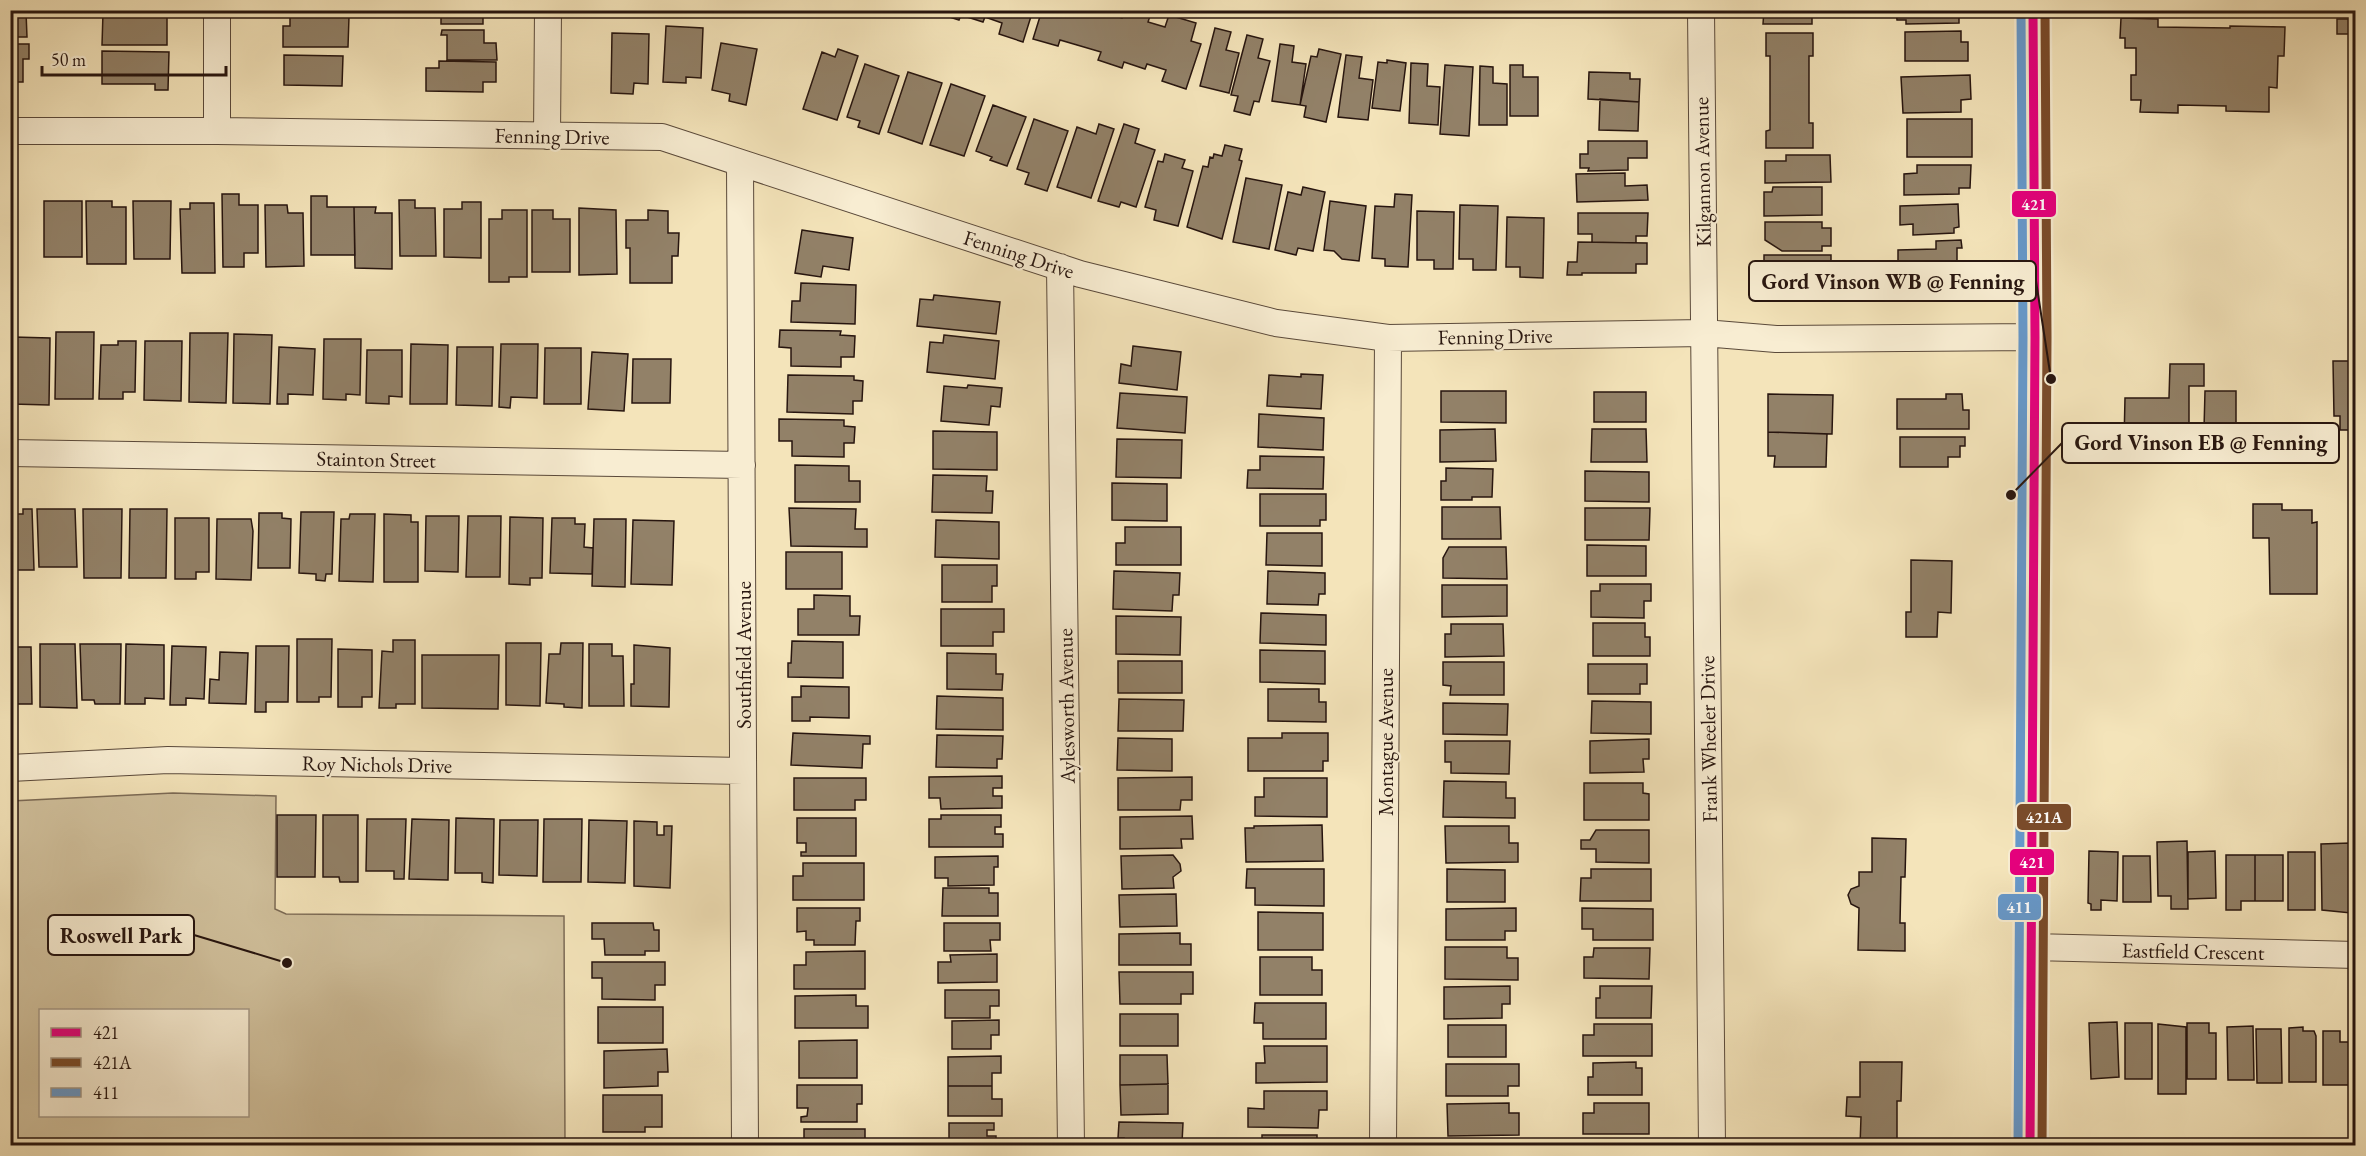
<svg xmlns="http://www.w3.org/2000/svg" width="2366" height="1156" viewBox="0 0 2366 1156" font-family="'EB Garamond',serif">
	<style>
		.green { fill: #d1c19d; stroke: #7c6b56; stroke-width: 1.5; fill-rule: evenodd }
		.building { fill: #928168; stroke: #27150f; stroke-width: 1.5 }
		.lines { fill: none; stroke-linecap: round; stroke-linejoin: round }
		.street-casing { stroke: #5a493a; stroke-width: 28 }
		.street { stroke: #f8edd2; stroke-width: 26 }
		.bus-1-casing { stroke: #f8edd2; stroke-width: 14 }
		.bus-2-casing { stroke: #f8edd2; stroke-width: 14 }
		.bus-3-casing { stroke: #f8edd2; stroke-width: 14 }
		.bus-1 { stroke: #e5007d; stroke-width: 9 }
		.bus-2 { stroke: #7a4b2a; stroke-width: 9 }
		.bus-3 { stroke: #69c; stroke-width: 9 }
		.labels { text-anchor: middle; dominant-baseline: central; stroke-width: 4.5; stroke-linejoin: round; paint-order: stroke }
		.street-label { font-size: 21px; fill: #27150f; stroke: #f8edd2 }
		.leader { fill: none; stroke: #27150f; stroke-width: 2 }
		.callout-dot { fill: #27150f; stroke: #f8edd2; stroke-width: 2 }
		.callout { fill: #f8edd2; stroke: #27150f; stroke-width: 2 }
		.callout-label { font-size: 22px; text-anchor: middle; font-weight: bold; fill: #27150f }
		.line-badge { stroke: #f8edd2; stroke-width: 2 }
		.badge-label { font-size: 16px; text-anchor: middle; font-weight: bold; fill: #fff }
	</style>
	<rect width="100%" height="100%" fill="#f4e4ba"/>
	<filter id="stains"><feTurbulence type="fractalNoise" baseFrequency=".00333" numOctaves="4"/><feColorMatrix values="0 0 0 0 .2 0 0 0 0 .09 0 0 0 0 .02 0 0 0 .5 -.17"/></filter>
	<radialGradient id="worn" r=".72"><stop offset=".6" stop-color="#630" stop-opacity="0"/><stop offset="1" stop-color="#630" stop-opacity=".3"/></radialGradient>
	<path class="green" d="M173,793L276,796L275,909L286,914L564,916L565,1145H11V801ZM40,1010H248V1116H40Z"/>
	<path class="building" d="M10,10L26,12L27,37H10Z
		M441,10H497V16H483V24H441Z
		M935,10H1033L1023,42L999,34L1002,23L985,17L983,22L961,15L959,20L934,12Z
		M1042,10H1104L1103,12L1122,18L1125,10H1152L1148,22L1165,27L1169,15L1196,23L1191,41L1201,44L1186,89L1162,81L1166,70L1147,64L1145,69L1124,62L1122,68L1098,60L1101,52L1060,40L1058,46L1033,39Z
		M1764,10H1812V24H1763Z
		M1896,10H1969V13H1959V23L1906,24V20H1897Z
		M103,13L167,14V45H102Z
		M290,16L349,17L348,47H283V26H290Z
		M2121,18L2158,19V27L2230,28V26L2285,27L2284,56H2278L2277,88L2269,87V112L2226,111V106L2178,105V113L2140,112L2141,100H2131V75H2136V48H2125V38H2120Z
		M2337,19H2356V91H2353L2352,34H2337Z
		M666,26L703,28L701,78L686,77V83L663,82Z
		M1215,28L1231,32L1226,50L1239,53L1229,93L1200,86Z
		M442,30H484V43H496L497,60H447V35H441Z
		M1961,31V42H1968V61H1905V32Z
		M612,33L649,34L648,84L634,83L633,94L611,93Z
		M1766,33H1813V56H1809V123H1813V148H1766V131L1770,130V56H1766Z
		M1247,35L1263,39L1258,58L1270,61L1259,102L1254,101L1250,115L1234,111L1238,96L1231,95Z
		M721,43L757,49L746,105L729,101L730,94L712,90Z
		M10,44H29V59H23V82H10Z
		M1280,44L1294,46L1292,62L1306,64L1300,105L1272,101Z
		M838,49L858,56L837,120L803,109L822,52L835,57Z
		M1319,49L1341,54L1326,122L1304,117L1306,106L1300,105L1311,56L1317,57Z
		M102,51L169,52L168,90H155V84H102Z
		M284,55L343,56L342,86L284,85Z
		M1346,55L1362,57L1359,78L1373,80L1368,120L1338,117Z
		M1387,60L1406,63L1400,111L1372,108L1378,62L1387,63Z
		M439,61L496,62V82H483V92L426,91V68H439Z
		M1411,63L1428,64L1427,86L1440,87L1438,125L1409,123Z
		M865,64L899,76L879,134L858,127L860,121L847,117Z
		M1445,65L1473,67L1469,136L1440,134Z
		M1510,65H1523V77H1538V116H1510Z
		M1480,66L1493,67V83L1507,84V125H1479Z
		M908,72L942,83L922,144L888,132Z
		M1589,72L1630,73V79H1640L1639,102L1588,99Z
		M1970,75L1971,99L1961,100V112L1903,113L1901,77Z
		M951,84L985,96L964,156L930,145Z
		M1600,99L1639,102L1638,131L1599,130Z
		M993,105L1026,117L1007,166L990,160L992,157L976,151Z
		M1034,119L1068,131L1047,191L1025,184L1029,173L1017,169Z
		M1907,119H1972V157H1907Z
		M1099,124L1114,129L1091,198L1057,187L1077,127L1096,134Z
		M1124,124L1139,129L1135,143L1155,150L1136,207L1121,202L1119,207L1098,201Z
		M1588,141H1647V158H1628V170L1588,171L1589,168H1580V154H1588Z
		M1225,145L1242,149L1239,160L1242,161L1222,239L1187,227L1203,166L1208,167L1210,157L1213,158L1214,154L1222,156Z
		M1165,154L1185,160L1182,168L1193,171L1178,226L1154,220L1156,210L1145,207L1158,161L1163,162Z
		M1786,155H1830L1831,182L1765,183V161H1786Z
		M1917,165H1971L1970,188H1959V194L1904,195V174L1917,173Z
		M1625,173V186L1647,185L1648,200L1577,202L1576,174Z
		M1246,178L1282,185L1269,249L1233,242Z
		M1303,187L1325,192L1313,251L1298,248L1296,255L1275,250L1288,192L1301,195Z
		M1773,187H1822V215L1764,216V192H1772Z
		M222,194H239V205H258V253H244V267H223Z
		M1395,194L1412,195L1408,267L1385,266V259L1372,258L1375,206L1394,207Z
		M311,196H327V207H354L355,255H311Z
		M399,200H415V208H435L436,256H400Z
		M44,201H82V257H44Z
		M86,201H112V207H126V264H87Z
		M133,201H171L170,259H134Z
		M1330,201L1366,206L1359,261L1342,259L1334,251L1324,250Z
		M462,202H481V258L444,257V209H462Z
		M190,203H214L215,273H182L180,209H190Z
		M1958,204L1959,227L1954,228V233L1913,235V224L1900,225V206Z
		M265,205H287L288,213H303L304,266L266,267Z
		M1460,205L1498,206L1496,270H1473V259H1459Z
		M354,207H376L375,213H392V269L355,268Z
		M579,208L616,210L617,274L579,275Z
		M502,210H527V277H509V282H489V219H502Z
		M532,210H553V219H570V272H532Z
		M648,210L668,211V233H679L678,256H672V283H630V248H626V220H648Z
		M1417,211L1454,212L1453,269H1434V260H1417Z
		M1578,213H1648L1647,236H1636V243L1592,242V234H1578Z
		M1507,217L1544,218L1543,278L1520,277V267H1506Z
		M1765,222H1822V228H1831V246H1822V251H1782L1765,240Z
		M802,230L853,238L849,270L823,266L821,277L795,273Z
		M1961,240L1962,248H1957V267H1945V277L1898,278V250L1936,249V241Z
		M1578,242L1647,243V264H1636V273H1582V275H1567L1568,262H1577Z
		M1764,255H1831V282H1793V274H1764Z
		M801,283L856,285L855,324L791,322L792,301H800Z
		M934,295L1000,302L996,334L917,326L920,299L933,300Z
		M780,330L841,331L840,335L855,336L854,357H841V367L791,366V348L779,347Z
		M56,332H94L93,399H55Z
		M190,333H228L226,403L189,402Z
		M234,334L272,335L270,404L233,403Z
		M944,335L999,341L995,379L927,372L930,342L943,343Z
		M13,337L50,338L49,405L12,404Z
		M324,339H361L360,395L346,394V400L323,399Z
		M118,341H136L135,392H123V399H99L101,345H118Z
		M145,341H182L181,401L144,400Z
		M411,344L448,345L447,404H410Z
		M501,344H538L537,398L511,397L510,408L499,407Z
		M1133,346L1181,352L1177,390L1119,383L1121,364L1131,366Z
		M279,347L315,349L313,395L288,394V404H277Z
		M457,347H493L492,406L456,405Z
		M545,348H581V404H544Z
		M367,350H402V397L389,396V404L366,403Z
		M592,352L628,354L624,411L588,409Z
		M633,359H671L670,403H632Z
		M2333,361H2356V430H2340V416H2334Z
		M2170,364H2204V386H2189V430L2170,429L2169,443L2124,442L2125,398H2169Z
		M1301,374L1323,375L1321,409L1267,406L1269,375L1301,377Z
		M788,375L854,376V380L863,381L862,401H853V414L787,412Z
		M968,385L1002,388L1000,407L991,406L989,425L941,421L944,386L967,388Z
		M1441,391H1506V423L1441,422Z
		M2205,391H2236V429H2204Z
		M1594,392H1646V422H1594Z
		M1120,393L1187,397L1185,433L1117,428Z
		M1768,394L1833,395L1832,434L1768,432Z
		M1946,394H1962L1963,410H1969V429H1897V399H1946Z
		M1259,414L1324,418L1323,450L1258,447Z
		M779,419L844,420V426L855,427L854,443H844V457L792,456V441H779Z
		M1495,429L1496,461L1440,462V430Z
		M1592,429H1646L1647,462H1591Z
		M933,431L997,432V470L933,469Z
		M1768,432L1827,434L1826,467H1774L1775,456H1768Z
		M1900,437H1965V446H1960V457H1948V467H1900Z
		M1117,439L1182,440L1181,478L1116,477Z
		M1260,456L1324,457L1323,489L1247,488L1248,470H1260Z
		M795,465L849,466V481H860V502H795Z
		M1446,468L1493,469L1492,497H1472V500H1441V481H1446Z
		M1585,471L1649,472V502L1585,501Z
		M933,475L987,476L986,491H993L992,513L932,512Z
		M1112,483L1167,484V521L1112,520Z
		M1260,494H1326V520H1320V526H1260Z
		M2253,504H2282V510H2312V523L2317,522V594H2270L2269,538H2253Z
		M1442,507H1500L1501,539H1442Z
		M789,508L856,509L855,529H867V547L791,546Z
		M1585,508H1650L1649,540H1585Z
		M23,509H32L34,570H10V514H23Z
		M37,509H75L77,567H39Z
		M83,509H122L121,578H84Z
		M130,509H167L166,578H129Z
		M301,512H334L332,574H326L325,581L316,580V574L299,573Z
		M259,513H282V518L291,519L290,568H258Z
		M350,514H375L373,582L339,581L341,519H349Z
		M384,514L411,515V522H418V582H384Z
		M426,516H459L458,572L425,571Z
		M468,516H501L500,577H466Z
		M510,517L543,518L542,578H530V585L509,584Z
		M175,518H209V572H196V579H175Z
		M552,518H575V524H585L584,547L593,548L592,574L550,573Z
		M217,519H251L253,531L251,580L216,579Z
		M594,519H626L625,587L592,586Z
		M633,520L674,521L672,585L631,584Z
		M936,520L999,522V559L935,557Z
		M1125,527H1181V565H1116V543H1125Z
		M1267,533H1322V566L1266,565Z
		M1587,545L1646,546V576H1587Z
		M1449,547H1506L1507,579L1443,578V558Z
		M786,552H842V589H786Z
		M1911,560L1952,561L1951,613L1938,612L1937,637H1906V612H1911Z
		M942,565H997V586H992V602H942Z
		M1114,571L1180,573L1179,595H1173L1172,611L1113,609Z
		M1268,571L1325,573V594H1319L1318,605L1267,604Z
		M1600,584H1651V601H1644V618L1591,617V591H1600Z
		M1442,585H1507V616L1442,617Z
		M814,595L850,596V616H860L859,635H798V609H814Z
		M941,609H1004V632H993V646H941Z
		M1261,613L1326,615V645L1260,643Z
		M1116,616L1181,617L1180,655L1116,654Z
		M1593,623H1645V637H1650V656H1593Z
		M1451,624H1503L1504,656L1445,657V634H1451Z
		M297,639H332L331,697H319V702H297Z
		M393,640H415V704H396V708H379L382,651L393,652Z
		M792,641L843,642V678L788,677V663H791Z
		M506,643H541L540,706L506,705Z
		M561,643H583L582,708L564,707V704L546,703L549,654H560Z
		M40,644H75L77,708L40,707Z
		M80,644H121L120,704H95L94,700H82Z
		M126,644L164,645V699L145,698V704H125Z
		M589,644H612V656H623L624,706H589Z
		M634,645L670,648L669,707L631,706V684H634Z
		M172,646L206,647L204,699L186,698V705H170Z
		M256,646H289L288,702H266V712H255Z
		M10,647H31L32,704H10Z
		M338,649L372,650V697H362V707H338Z
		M1260,650L1325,651V684L1260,682Z
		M220,652L248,653L246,704L209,703L210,679L219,680Z
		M947,653L996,654V674H1003L1002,690L947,689Z
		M422,655H499L498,709L422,708Z
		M1118,661H1182V693H1118Z
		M1443,662H1504V695H1450L1451,686L1443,685Z
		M1588,664H1647V684H1640V694H1588Z
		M801,686L849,687V718L810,717V721H792V697H801Z
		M1268,689H1319V702H1326V722L1268,721Z
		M937,696L1003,698V730L936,729Z
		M1119,699L1184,700L1183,731H1118Z
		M1592,701L1651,702V734L1591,733Z
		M1443,703L1508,704L1507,735L1443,734Z
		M793,733L870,736V744H863L862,768L791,765Z
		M1282,733H1328V761H1323V771H1248V738H1282Z
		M937,735L1003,736L1002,759H997V768L936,767Z
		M1118,738L1172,739V771L1117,770Z
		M1649,739V759H1643L1644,772L1590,773V741Z
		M1445,741H1510L1509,774L1451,773V762H1445Z
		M1002,776V788H993V796H1002V808L941,809L940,798H929V777Z
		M1192,777V800H1181L1180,810H1118V778Z
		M794,778H866V800H855V810H794Z
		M1264,778H1327V817L1255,816V797H1264Z
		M1444,781L1506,782V798H1515V818L1443,817Z
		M1584,783H1643V793L1649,794V820H1584Z
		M277,815H316L315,877H277Z
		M323,815H358V882H340L339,877H323Z
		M941,815H1001V827H995V834H1003V847H929V819H941Z
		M1192,816L1193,839H1181L1182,848L1120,849V817Z
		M456,818L494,819L493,883L482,882V873H455Z
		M797,818H856V856H801V852H806V843H797Z
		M367,819H406L404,879H394V871H366Z
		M412,819L449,820L448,880L409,879Z
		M544,819H582L581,882H543Z
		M500,820H538L537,876L499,875Z
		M589,820L627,821L625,883L588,882Z
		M634,821L657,822V835H664V826H672L670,888L634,886Z
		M1322,825L1323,861L1246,862L1245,828H1254V826Z
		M1445,826H1509V843H1518V862L1446,863Z
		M1596,830H1649V863L1596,862V849H1581V840H1590Z
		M1872,838L1906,839L1905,877H1901L1900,923H1905V951L1858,950L1859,908L1851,904L1848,895L1851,889L1859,886V872H1872Z
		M2187,841L2188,909H2171V896H2158L2157,842Z
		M2350,843L2351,913L2322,910L2321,844Z
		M2089,851L2118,852L2117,901L2101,900V910H2091V904L2088,903Z
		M2215,851L2216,898L2188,899V852Z
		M2288,852H2315V910H2288Z
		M1173,855L1180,864L1181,871L1173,877L1174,888L1122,889L1121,856Z
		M2226,855H2255V901H2241V910H2226Z
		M2255,855H2283V901H2255Z
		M998,856V867H994V885L948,886V878H935V857Z
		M2123,856H2150L2151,902H2123Z
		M803,863H864V900H793V876H803Z
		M1247,869H1324V906L1255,905V888H1246Z
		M1447,869L1505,870V902H1447Z
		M1591,869H1651V901H1580L1581,878H1591Z
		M943,888H989V893H998V916H942Z
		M1176,894L1177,926L1120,927L1119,895Z
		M797,908H860V921H856L855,945H814V940H806V931L797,932Z
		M1516,908V931H1505V940H1446V909Z
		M1582,908L1653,909V940H1593V929H1582Z
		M1258,912L1323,913V950H1258Z
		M592,923H653L654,930H659V951H645V955H605L604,939H592Z
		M944,923H1000V940H990L991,951H944Z
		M1180,933V944H1191V965H1119V934Z
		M1445,947H1507V958H1518V980L1445,979Z
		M1594,948H1650L1649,979L1584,978V957H1593Z
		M865,951V989H794V965H806V952Z
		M997,954V982L938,983V962H951L950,955Z
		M1260,957H1312V970H1322V995H1260Z
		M592,962H665V985H655V1000L602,999V978H592Z
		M1119,972H1193V994H1181V1004H1120Z
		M1510,986V1004H1502V1018L1444,1019V987Z
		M1600,986H1652L1651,1018H1596V998H1600Z
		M945,990H999V1006H990V1018H945Z
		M856,995V1006H868V1028H795V996Z
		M1255,1003H1326V1039H1263V1023H1254Z
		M598,1007H663V1043H598Z
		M1120,1014H1178V1046H1120Z
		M999,1020V1035H991V1049H952V1021Z
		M2117,1022L2119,1077L2091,1079L2089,1023Z
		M2125,1023H2152V1079H2125Z
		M2187,1023H2209V1033H2216V1079H2187Z
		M1594,1024H1652V1056H1583V1035H1594Z
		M2158,1024L2186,1027V1094H2158Z
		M1448,1025H1506V1057H1448Z
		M2253,1026L2254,1080H2228L2227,1027Z
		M2303,1027V1031H2314L2316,1036V1082H2289V1028Z
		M2256,1029H2281L2282,1083H2257Z
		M2323,1031H2340V1042H2353V1085H2323Z
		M857,1040V1078H799V1041Z
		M1264,1046H1327V1082L1256,1083V1063H1265Z
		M667,1049L668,1072H658V1086L604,1088V1051Z
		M1120,1055H1167L1168,1084L1120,1085Z
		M1001,1056V1073H992V1086H948V1057Z
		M1636,1062V1068H1642V1095H1588V1077H1593V1063Z
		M1860,1062H1902L1901,1101H1897V1146H1860L1861,1117L1846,1116L1847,1097H1860Z
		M1446,1064H1519V1086H1508V1096H1446Z
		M1168,1084V1114L1121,1115L1120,1085Z
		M797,1085H862V1104H857V1122H801V1117L807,1116L808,1108H797Z
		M948,1086H992V1099H1002V1116H948Z
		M1264,1091H1327V1110H1319L1318,1128L1248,1127V1108L1264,1109Z
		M603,1095H662V1127H645V1132H603Z
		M1509,1103V1113H1519V1135L1448,1136L1447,1104Z
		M1594,1103H1649V1134H1583V1113H1594Z
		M1119,1122L1183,1123L1182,1143H1171V1146H1123L1124,1138H1118Z
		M949,1123H994V1130H987V1136H996V1146H949Z
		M804,1129H865V1146H796V1144H804Z
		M1262,1135H1317V1146H1262Z
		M663,1139V1146H597V1140Z
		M1449,1141H1519V1146H1449Z
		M1583,1141H1647V1146H1583Z"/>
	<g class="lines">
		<defs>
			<path id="street" d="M1701,10L1712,1146
				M10,131H217L662,137L1080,274L1276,323L1388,338L1704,333L1776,339L2035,337
				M217,131V10
				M547,136L548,10
				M740,164L745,1146
				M1060,267L1071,1146
				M10,453L742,465
				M10,768L168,760L743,771
				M2031,947L2356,955
				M1383,1146L1388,338
				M2030,1146L2035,337L2033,10"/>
		</defs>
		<use href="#street" class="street-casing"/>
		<use href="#street" class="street"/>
		<defs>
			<path id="bus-1" d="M2030,1146L2035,337L2033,10"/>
			<path id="bus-2" d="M2042,1146L2047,337L2045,10"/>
			<path id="bus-3" d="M2018,1146L2023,337L2021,10"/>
		</defs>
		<use href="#bus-1" class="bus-1-casing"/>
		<use href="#bus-2" class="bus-2-casing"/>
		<use href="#bus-3" class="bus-3-casing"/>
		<use href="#bus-1" class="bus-1"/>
		<use href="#bus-2" class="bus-2"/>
		<use href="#bus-3" class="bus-3"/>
	</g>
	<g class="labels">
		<g class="street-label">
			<text transform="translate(552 136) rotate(1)">Fenning Drive</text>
			<text transform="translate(1702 172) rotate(-91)">Kilgannon Avenue</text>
			<text transform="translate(1019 254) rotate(18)">Fenning Drive</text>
			<text transform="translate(1495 336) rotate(-1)">Fenning Drive</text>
			<text transform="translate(376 459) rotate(1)">Stainton Street</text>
			<text transform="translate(743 655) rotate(-90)">Southfield Avenue</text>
			<text transform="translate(1066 706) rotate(-91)">Aylesworth Avenue</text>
			<text transform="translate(1708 739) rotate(-91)">Frank Wheeler Drive</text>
			<text transform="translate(1385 742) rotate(-90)">Montague Avenue</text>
			<text transform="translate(377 764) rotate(1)">Roy Nichols Drive</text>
			<text transform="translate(2193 951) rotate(1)">Eastfield Crescent</text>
		</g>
	</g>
	<path class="leader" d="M2051 379L2036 281M2011 495L2062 443M287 963L194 935"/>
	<g class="callout-dot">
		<circle cx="2051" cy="379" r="6"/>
		<circle cx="2011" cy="495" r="6"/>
		<circle cx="287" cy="963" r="6"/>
	</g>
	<g class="callout">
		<rect x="1749" y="261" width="287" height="40" rx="6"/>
		<rect x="2062" y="423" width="277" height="40" rx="6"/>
		<rect x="48" y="915" width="146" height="40" rx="6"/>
	</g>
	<g class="callout-label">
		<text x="1893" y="289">Gord Vinson WB @ Fenning</text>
		<text x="2201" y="450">Gord Vinson EB @ Fenning</text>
		<text x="121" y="943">Roswell Park</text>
	</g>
	<g class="line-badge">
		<rect x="2011" y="190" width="46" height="28" rx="6" fill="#e5007d"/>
		<rect x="2016" y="803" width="56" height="28" rx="6" fill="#7a4b2a"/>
		<rect x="2009" y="848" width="46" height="28" rx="6" fill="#e5007d"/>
		<rect x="1997" y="893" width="45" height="28" rx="6" fill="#69c"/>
	</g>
	<g class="badge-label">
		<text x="2034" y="210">421</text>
		<text x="2044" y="823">421A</text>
		<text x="2032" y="868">421</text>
		<text x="2019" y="913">411</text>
	</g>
	<rect width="2366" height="1156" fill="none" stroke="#f4e4ba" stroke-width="36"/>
	<rect x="12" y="12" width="2342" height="1132" fill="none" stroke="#27150f" stroke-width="3"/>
	<rect x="18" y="18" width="2330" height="1120" fill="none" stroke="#27150f" stroke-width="1.5"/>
	<rect x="39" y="1009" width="210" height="108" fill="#f8edd2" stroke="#a49784" stroke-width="1.5"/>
	<rect x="51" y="1028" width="30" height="9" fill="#e5007d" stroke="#a49784" stroke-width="1.5"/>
	<text x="93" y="1039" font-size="18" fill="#27150f">421</text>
	<rect x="51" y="1058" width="30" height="9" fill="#7a4b2a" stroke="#a49784" stroke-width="1.5"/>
	<text x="93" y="1069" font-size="18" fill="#27150f">421A</text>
	<rect x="51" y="1088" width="30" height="9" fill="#6699cc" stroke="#a49784" stroke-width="1.5"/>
	<text x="93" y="1099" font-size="18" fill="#27150f">411</text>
	<path d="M42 66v9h184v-9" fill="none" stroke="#27150f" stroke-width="3"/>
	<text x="51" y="66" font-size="18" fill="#27150f" stroke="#f8edd2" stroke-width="4.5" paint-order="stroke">50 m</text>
	<rect width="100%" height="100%" filter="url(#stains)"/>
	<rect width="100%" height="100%" fill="url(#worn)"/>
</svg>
